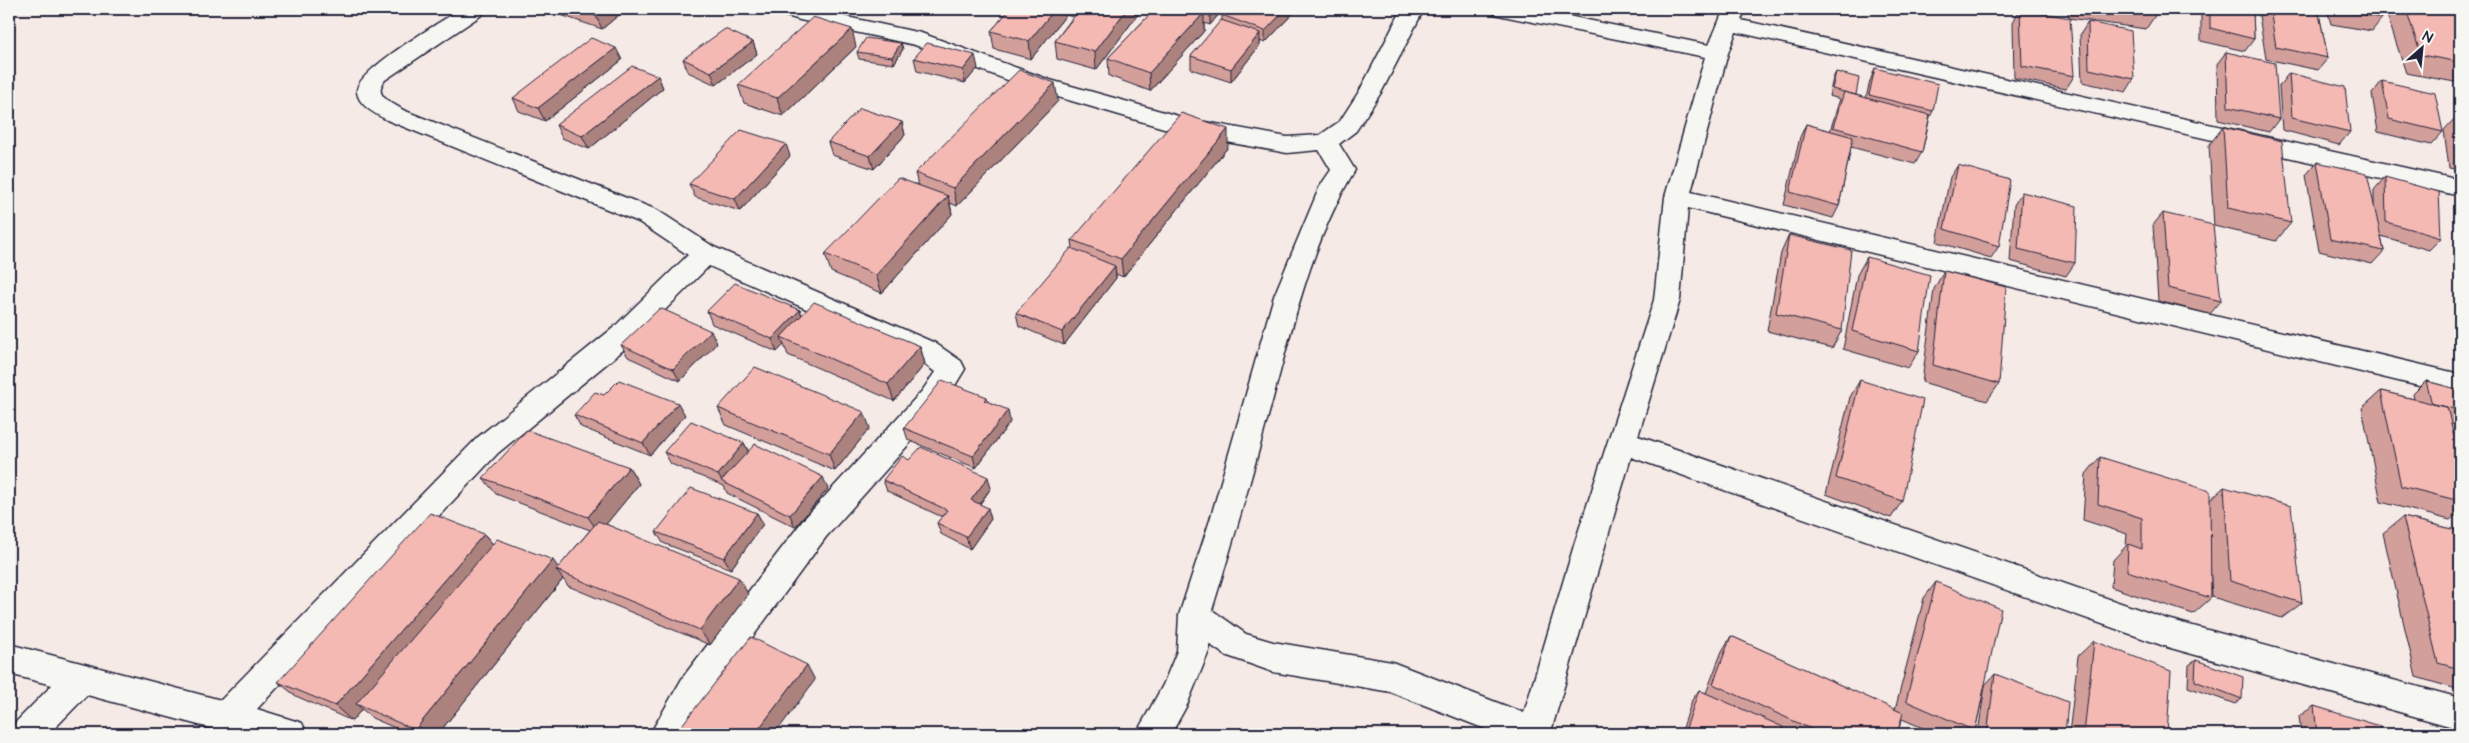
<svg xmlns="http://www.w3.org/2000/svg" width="2469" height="743" viewBox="0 0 2469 743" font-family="'Architects Daughter',sans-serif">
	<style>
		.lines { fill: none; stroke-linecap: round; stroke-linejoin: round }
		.street-casing { stroke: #22223b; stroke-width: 3 }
		.street { fill: #f6f6f2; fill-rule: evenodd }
		.wall { fill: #d39f9b; stroke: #22223b }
		.shaded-wall { fill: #ac827e; stroke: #22223b }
		.building { fill: #f5b9b4; stroke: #22223b }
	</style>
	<rect width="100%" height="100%" fill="#f6eae6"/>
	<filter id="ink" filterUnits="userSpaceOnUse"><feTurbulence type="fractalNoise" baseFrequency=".02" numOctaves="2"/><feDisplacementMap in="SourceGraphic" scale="10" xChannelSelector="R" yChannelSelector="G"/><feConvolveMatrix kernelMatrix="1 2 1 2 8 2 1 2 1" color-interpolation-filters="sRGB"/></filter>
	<g filter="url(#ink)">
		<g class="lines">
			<defs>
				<path id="street" d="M461,9H486L483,14L385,80C372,96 391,102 403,110L657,210L714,247L935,343L961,361L965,369L942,407L826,537L707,699L685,734H650L683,677L804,519L922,391L935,372L915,357L709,266L633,342L498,453L257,709L302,723L307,734H232L87,695L49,734H10L15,723L52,685L9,674V644L221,700L478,437L613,328L688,255L639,222L387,120C376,114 359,106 357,92C353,72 444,20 461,9Z
					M777,9H810L921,33L1050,80L1189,119L1287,137L1320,135L1340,121L1360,90L1402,9H1424L1382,91L1356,131L1339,144L1355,170C1313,239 1294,320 1273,398C1254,469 1234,539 1212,610L1246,634L1273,642L1392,662L1524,713L1575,542L1654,300L1665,197L1705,57L1503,16L1495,14L1492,9H1534L1709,45L1724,9H1746L1741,20L2460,180V196L1736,32L1728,53L1691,192L2460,374V396L1688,208L1680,300L1638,436L2167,619L2460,698V729L2167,647L1631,457L1552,728L1555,734H1498L1391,692L1273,672L1225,655L1209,644V651L1187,705L1171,734H1136L1163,685L1177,651L1179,615L1210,520L1274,296L1320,186L1331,170L1319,150L1287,153L1188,135L1034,90L915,45L800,20L780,14Z
					M2444,9H2460V16L2447,14Z"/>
			</defs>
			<use href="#street" class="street-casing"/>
			<use href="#street" class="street"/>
		</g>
		<path class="wall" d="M543,9H626L602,29Z
			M1010,9H1139V13L1096,70L1057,59L1055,41L1073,17L1066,15L1031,59L994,49L991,31Z
			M1139,9H1223L1210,25L1204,23V31L1150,91L1109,76L1108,58L1151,13Z
			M1229,9H1297L1265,43L1260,41V45L1231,82L1191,69V56L1222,21V15Z
			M1910,9H1926L1924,12Z
			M2020,9L2074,76L2066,89L2014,78L2013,22Z
			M2067,9H2157L2158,11L2146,29L2069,18Z
			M2201,9H2253L2254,39L2245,51L2201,41Z
			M2258,9H2318L2328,58L2318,70L2266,59Z
			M2327,9H2379L2382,18L2372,31L2331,24Z
			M2385,9H2455L2460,22V83L2406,73Z
			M2088,22L2134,79L2126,92L2082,82L2080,35Z
			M753,42L757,54L716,85L688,72L683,59Z
			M901,43L903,49L894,64L859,59L857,52Z
			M856,47L783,116L744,103L738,85Z
			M2226,52L2279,119L2269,132L2218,120L2217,64Z
			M914,58L978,68L965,83L917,71Z
			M622,60L545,121L519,111L513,98Z
			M1875,68L1933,111L1930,117L1922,152L1915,164L1851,147L1839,206L1833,218L1784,205L1800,137L1806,124L1830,131L1838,105L1840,99L1829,96L1833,78L1836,72L1856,95L1866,98L1870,81Z
			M2289,73L2350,132L2339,145L2282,130L2279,86Z
			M658,76L663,88L589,149L562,138L556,125Z
			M2382,81L2443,132L2431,145L2378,132L2372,94Z
			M1058,101L957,206L950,203L952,214L882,293L831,272L825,254L918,185L915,173Z
			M2456,117L2460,118V170L2449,168L2444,130Z
			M902,122L905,135L874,169L832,155L828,142Z
			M2223,127L2291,223L2276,241L2214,226L2209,145Z
			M1228,147L1123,277L1116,274V278L1064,345L1019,326L1016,313L1073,249L1072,240Z
			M790,156L740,211L695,197L689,184Z
			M2317,162L2374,205V190L2385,177L2441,238L2429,250L2381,236L2384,251L2372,264L2319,251L2306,175Z
			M1958,165L1999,246L1991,258L1937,242L1950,177Z
			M2022,192L2075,263L2066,276L2010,261L2014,205Z
			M2163,213L2221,301L2210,314L2158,301L2153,225Z
			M1789,235L1842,330L1832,348L1767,331L1781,253Z
			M1867,257L1919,351L1908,368L1843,349L1857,275Z
			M1944,271L1999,384L1987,401L1922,382L1934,289Z
			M800,310L802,315L920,346L925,364L894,401L788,355L784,345L777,352L712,324L707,311Z
			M717,343L680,381L628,357L621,345Z
			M1860,380L1902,501L1891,518L1826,494L1850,397Z
			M2426,381L2460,390V426L2451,424L2460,460V512L2450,520L2381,502L2362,408L2381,391L2414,399L2413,394Z
			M604,395L685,415L650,455L581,427L574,415Z
			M987,397L988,402L1010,422L976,468L908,440L904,428Z
			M718,408L870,428L835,471L726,425Z
			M744,443L749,452L828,489L795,527L727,493L724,486L671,464L664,452Z
			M2100,457L2210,500L2224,487L2302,603L2282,618L2212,597L2210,568L2211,598L2193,614L2111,587L2113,560L2126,546L2127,534L2083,520L2086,474Z
			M909,460L991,488L980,504L991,519L970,549L941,534L937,523L942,517L887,491L883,480Z
			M629,467L639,484L606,524L748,594L710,645L568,586L563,579L438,734H409L372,718L362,709L352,721L296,696L278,682L484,534L493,544L558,568L590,530L496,494L483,478Z
			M757,513L763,524L731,569L663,543L656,532Z
			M2403,517L2460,531V690L2416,677L2383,533Z
			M1936,582L1985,685L1995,674L2065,734H1978L1985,685L1975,731L1971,734H1937L1902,719L1897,734H1681L1692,700L1699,690L1706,693L1722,651L1731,636L1895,710L1924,598Z
			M2094,641L2167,734H2069L2078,656Z
			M2196,660L2242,699L2235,704L2188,687L2189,665Z
			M2314,706L2381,734H2301L2299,716Z"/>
		<path class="shaded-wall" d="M605,9H626L602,29L596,16Z
			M1055,9H1066V15L1031,59L1029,41Z
			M1127,9H1139V13L1096,70L1095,52Z
			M1212,9H1223L1210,25V12Z
			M1286,9H1297L1265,43V31Z
			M1204,13V31L1150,91L1149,73Z
			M852,29L856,47L783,116L777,98Z
			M1260,33V45L1231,82V69Z
			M753,42L757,54L716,85L711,72Z
			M901,43L903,49L894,64L892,57Z
			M616,48L622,60L545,121L538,108Z
			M975,55L978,68L965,83L963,70Z
			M658,76L663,88L589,149L582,136Z
			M1055,83L1058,101L957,206L953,188Z
			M902,122L905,135L874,169L870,156Z
			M1228,129V147L1123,277L1121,259Z
			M786,144L790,156L740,211L735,199Z
			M948,196L952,214L882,293L876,275Z
			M1115,266L1116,278L1064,345L1062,332Z
			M800,310L804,322L781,337L784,345L777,352L772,339Z
			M711,331L717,343L680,381L673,369Z
			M920,346L925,364L894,401L888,384Z
			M678,403L685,415L650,455L643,443Z
			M1008,410L1010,422L976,468L973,456Z
			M864,412L870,428L835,471L829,454Z
			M744,443L750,455L722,481L718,475Z
			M629,467L639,484L599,533L588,517Z
			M823,477L828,489L795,527L790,515Z
			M988,477L991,488L974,511L971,500Z
			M988,508L991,519L970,549L966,537Z
			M757,513L763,524L731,569L724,558Z
			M484,534L498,550L356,704L362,709L352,721L335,706Z
			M553,560L562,573L556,570L563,579L438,734H420L415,730Z
			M739,578L748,594L710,645L700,630Z
			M807,665L815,680L775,734H755Z"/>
		<path class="building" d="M575,9H605L596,16Z
			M1010,9H1055L1029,41L991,31Z
			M1080,9H1127L1095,52L1055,41Z
			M1155,9H1192L1204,13L1149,73L1108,58Z
			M1199,9H1212L1210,12Z
			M1229,9H1286L1265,31L1222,15Z
			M2020,9L2070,18L2074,76L2022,66Z
			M2141,9H2157L2158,11Z
			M2210,9H2253L2254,39L2210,28Z
			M2270,9H2318L2328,58L2276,47Z
			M2340,9H2379L2382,18L2341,11Z
			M2406,9H2455L2460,22V62L2421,55Z
			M813,17L852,29L777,98L738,85Z
			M1221,20L1260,33L1231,69L1191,56Z
			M2088,22L2131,31L2134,79L2089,69Z
			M725,29L753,42L711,72L683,59Z
			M591,38L616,48L538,108L513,98Z
			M866,38L901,43L892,57L857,52Z
			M927,43L975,55L963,70L914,58Z
			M2226,52L2275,63L2279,119L2228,107Z
			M632,66L658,76L582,136L556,125Z
			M1875,68L1938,84L1933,111L1869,95Z
			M1019,70L1055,83L953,188L915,173Z
			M1836,72L1859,78L1856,95L1832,89Z
			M2289,73L2345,87L2350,132L2292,118Z
			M2382,81L2435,93L2443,132L2389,119Z
			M1844,92L1930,115L1922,152L1833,127Z
			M860,108L902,122L870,156L828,142Z
			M1181,113L1228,129L1121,259L1072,240Z
			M2456,117L2460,118V148Z
			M1806,124L1853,137L1839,206L1790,192Z
			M2223,127L2282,141L2291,223L2228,208Z
			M741,130L786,144L735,199L689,184Z
			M2317,162L2367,173L2384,251L2330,239Z
			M1958,165L2010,180L1999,246L1944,229Z
			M2385,177L2439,192L2441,238L2386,222Z
			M898,178L948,196L876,275L825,254Z
			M2022,192L2077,206L2075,263L2018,249Z
			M2163,213L2213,225L2221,301L2168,288Z
			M1789,235L1851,250L1842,330L1776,313Z
			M1071,248L1115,266L1062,332L1016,313Z
			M1867,257L1930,275L1919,351L1852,331Z
			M1944,271L2006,287L1999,384L1933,365Z
			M735,283L800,310L772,339L707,311Z
			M814,302L920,346L888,384L781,337Z
			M660,308L711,331L673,369L621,345Z
			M755,367L864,412L829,454L718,408Z
			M619,380L678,403L643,443L574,415L595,392L604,395Z
			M942,380L987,397L984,400L1008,410L973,456L904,428Z
			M1860,380L1923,400L1902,501L1836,478Z
			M2426,381L2460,390V410L2432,404Z
			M2381,391L2447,407L2460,460V501L2401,486Z
			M691,421L744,443L718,475L664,452Z
			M527,430L629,467L588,517L483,478Z
			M755,444L823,477L790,515L721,481Z
			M921,447L988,477L971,500L988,508L966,537L937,523L947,510L883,480L902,456L909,460Z
			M2100,457L2210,491L2211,598L2127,571L2128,544L2142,549V518L2098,504Z
			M2224,487L2291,506L2302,603L2230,581Z
			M691,488L757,513L724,558L656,532Z
			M430,513L484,534L335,706L278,682Z
			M2403,517L2460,531V669L2438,663Z
			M598,521L739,578L700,630L556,570Z
			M497,539L553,560L415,730L356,704Z
			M1936,582L2001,609L1975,731L1906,701Z
			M1731,636L1903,713L1897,734H1822L1713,684Z
			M751,637L807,665L755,734H675Z
			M2094,641L2171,671L2167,734H2084Z
			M2196,660L2243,677L2242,699L2195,681Z
			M1995,674L2068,702L2065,734H1987Z
			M1699,690L1783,727L1782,734H1684Z
			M2314,706L2380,726L2381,734H2317Z"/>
	</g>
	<rect width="2469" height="743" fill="none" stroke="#f6f6f2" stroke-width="30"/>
	<rect x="15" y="15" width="2439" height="713" fill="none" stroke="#22223b" stroke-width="2" filter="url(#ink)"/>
	<g transform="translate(2422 48) rotate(27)" stroke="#f6f6f2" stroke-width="4" paint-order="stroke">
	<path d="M0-4L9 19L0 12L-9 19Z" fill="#22223b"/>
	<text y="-8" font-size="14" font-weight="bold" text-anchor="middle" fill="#22223b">N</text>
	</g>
</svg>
